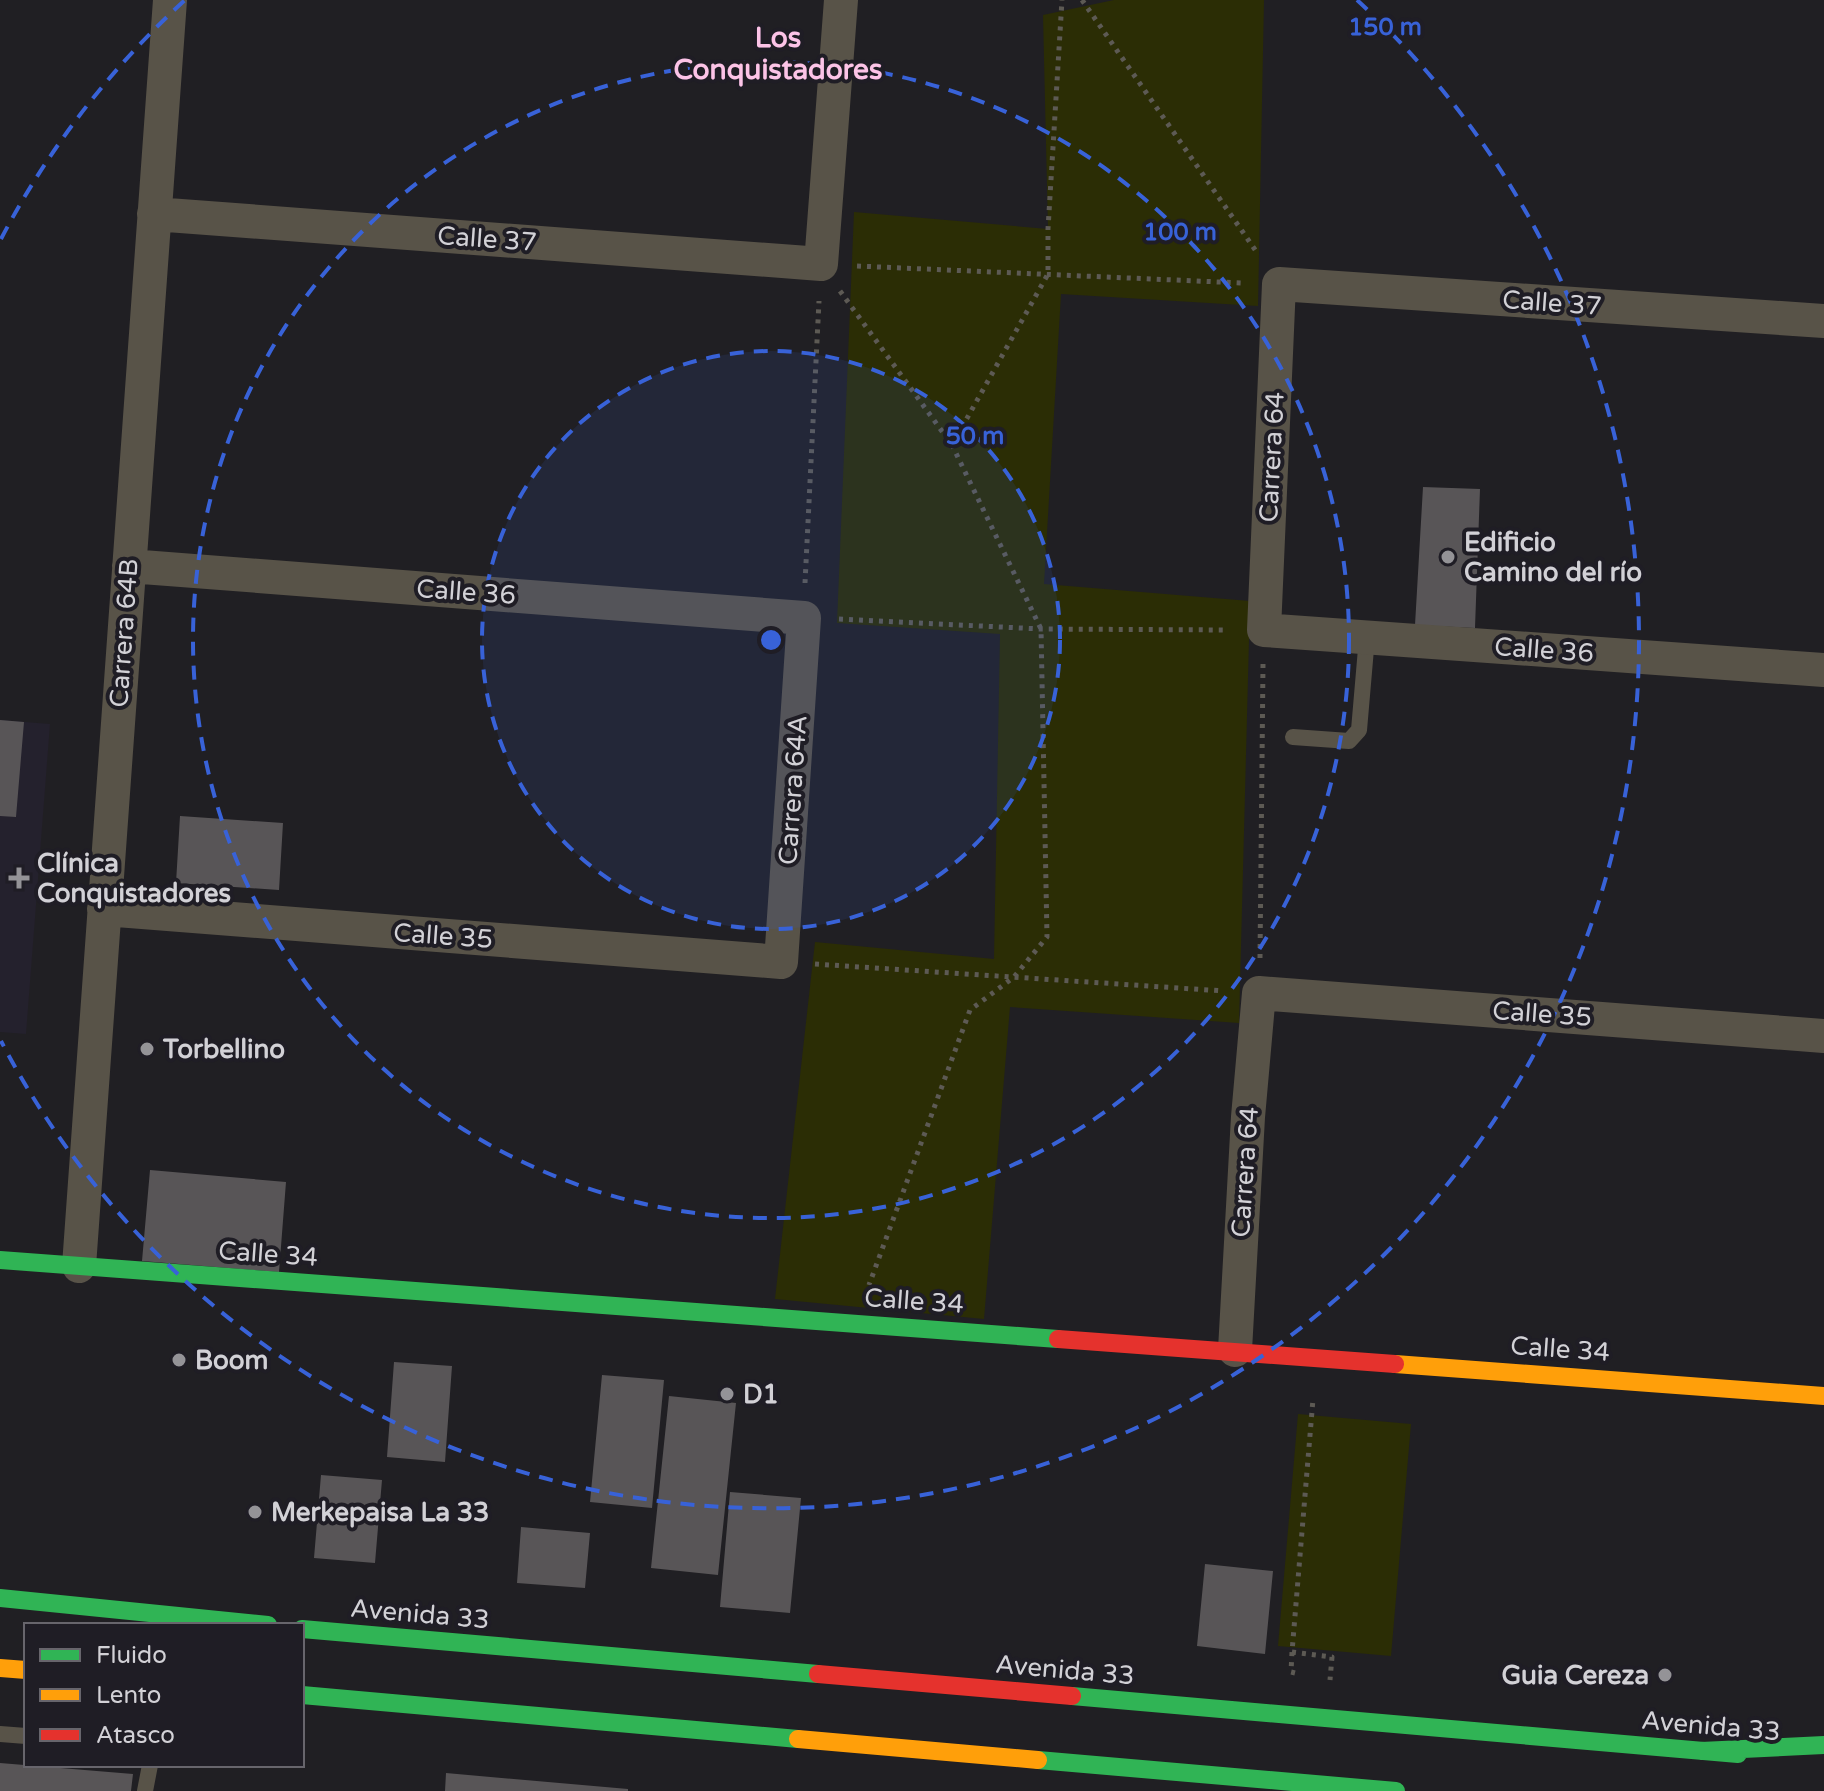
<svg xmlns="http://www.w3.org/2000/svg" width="1824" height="1791" viewBox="0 0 1824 1791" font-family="'Varela Round',sans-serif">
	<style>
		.built { fill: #24212d }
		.green { fill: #2b2d05 }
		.building { fill: #585557 }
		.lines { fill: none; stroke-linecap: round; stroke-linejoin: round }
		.path { stroke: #5d5a54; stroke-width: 5; stroke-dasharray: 4 6; stroke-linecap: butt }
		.lane { stroke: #585348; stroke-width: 16 }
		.street { stroke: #585348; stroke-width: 34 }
		.fast { stroke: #30b455; stroke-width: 18 }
		.slow { stroke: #ff9f0a; stroke-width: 18 }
		.jam { stroke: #e5322d; stroke-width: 18 }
		.ring { fill: none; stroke: #3862d8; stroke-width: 4; stroke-dasharray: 14 10 }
		.poi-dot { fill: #949397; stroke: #1f1d25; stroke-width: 3 }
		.labels { text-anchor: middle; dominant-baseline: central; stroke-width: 8; stroke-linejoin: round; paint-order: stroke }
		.street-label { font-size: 26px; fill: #d2d1d6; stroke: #1f1d25 }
		.poi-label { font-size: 26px; font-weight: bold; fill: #d2d1d6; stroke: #1f1d25; text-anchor: start }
		.neighbourhood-label { font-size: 28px; font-weight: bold; fill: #fcc3e7; stroke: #1f1d25 }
		.centre { fill: #3862d8; stroke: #1f1d25; stroke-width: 4 }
		.ring-label { font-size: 24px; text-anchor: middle; font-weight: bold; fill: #3862d8; stroke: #1f1d25; stroke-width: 8; stroke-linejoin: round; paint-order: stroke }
	</style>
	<rect width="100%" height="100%" fill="#201f23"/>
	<path class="built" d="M0,720L50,724L26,1034L0,1032Z"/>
	<path class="green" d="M1114,0H1264L1258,306L1061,294L1044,584L1250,601L1239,1023L1010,1007L984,1319L775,1299L815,942L994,959L1000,634L837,623L854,212L1048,229L1043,15Z
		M1298,1414L1411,1424L1391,1656L1278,1646Z"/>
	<path class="building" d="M1423,487L1480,489L1475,628L1415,625Z
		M0,720L24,722L16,817L0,816Z
		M180,816L283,823L279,890L176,883Z
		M150,1170L286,1182L279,1272L142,1261Z
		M394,1362L452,1366L445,1462L387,1457Z
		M602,1375L664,1380L652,1508L590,1502Z
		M669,1396L736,1403L718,1575L651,1568Z
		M321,1475L382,1480L375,1563L314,1558Z
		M730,1492L801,1498L790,1613L720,1607Z
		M521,1527L590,1533L585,1588L517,1583Z
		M1205,1564L1273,1571L1265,1654L1197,1646Z
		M0,1763L133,1774L131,1791H0Z
		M446,1773L628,1789V1791H445Z"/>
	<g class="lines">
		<path class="path" d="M1082,0L1258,254
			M857,266L1242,283
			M840,291L952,445L1041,629L1047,937L1014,977L970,1010L869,1285
			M952,445L1048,274V229L1062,0
			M805,583L819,301
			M839,619L1041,629L1228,630
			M1260,958L1263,664
			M815,964L1224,991
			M1292,1652L1332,1657L1330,1680
			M1295,1673L1291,1672L1292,1652L1313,1399"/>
		<path class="lane" d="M1293,737L1349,741L1359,730L1367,637
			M0,1734L26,1736
			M145,1791L150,1765"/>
		<path class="street" d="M154,214L821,264L841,0
			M1824,321L1279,284L1264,630L1824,670
			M104,909L781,962L804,618L129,566
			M79,1266L170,0
			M1235,1350L1248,1117L1259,993L1824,1036"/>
		<path class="fast" d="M0,1260L1058,1339
			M0,1598L268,1625
			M302,1629L818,1674
			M302,1695L798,1739
			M1072,1696L1738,1754
			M1701,1751L1824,1745
			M1038,1760L1396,1791"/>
		<path class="slow" d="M1395,1364L1824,1396
			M0,1668L26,1670
			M798,1739L1038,1760"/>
		<path class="jam" d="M1058,1339L1395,1364
			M818,1674L1072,1696"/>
	</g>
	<circle cx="771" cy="640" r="289" fill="#3862d8" fill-opacity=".12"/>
	<g class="ring">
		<circle cx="771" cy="640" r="289"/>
		<circle cx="771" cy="640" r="578"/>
		<path d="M1 239A868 868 0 0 1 185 0M1357 0A868 868 0 1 1 1 1041"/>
	</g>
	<g class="poi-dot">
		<circle cx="1448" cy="557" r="8"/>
		<path d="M15 866h8v8h8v8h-8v8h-8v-8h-8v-8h8z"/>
		<circle cx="147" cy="1049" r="8"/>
		<circle cx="179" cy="1360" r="8"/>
		<circle cx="727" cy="1394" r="8"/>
		<circle cx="255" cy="1512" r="8"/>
		<circle cx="1665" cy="1675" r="8"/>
	</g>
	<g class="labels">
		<g class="street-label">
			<text transform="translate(487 239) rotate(4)">Calle 37</text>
			<text transform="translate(1552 303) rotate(4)">Calle 37</text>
			<text transform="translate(1272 457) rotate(-87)">Carrera 64</text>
			<text transform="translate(466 592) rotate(4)">Calle 36</text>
			<text transform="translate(124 633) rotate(-86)">Carrera 64B</text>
			<text transform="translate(1544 650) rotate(4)">Calle 36</text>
			<text transform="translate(793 790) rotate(-86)">Carrera 64A</text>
			<text transform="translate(443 936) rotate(4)">Calle 35</text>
			<text transform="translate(1542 1014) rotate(4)">Calle 35</text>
			<text transform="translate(1245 1172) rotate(-86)">Carrera 64</text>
			<text transform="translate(268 1254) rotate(4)">Calle 34</text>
			<text transform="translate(914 1301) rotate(4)">Calle 34</text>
			<text transform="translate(1560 1349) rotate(4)">Calle 34</text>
			<text transform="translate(420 1614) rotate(5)">Avenida 33</text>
			<text transform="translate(1065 1670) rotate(5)">Avenida 33</text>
			<text transform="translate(1711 1726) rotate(5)">Avenida 33</text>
		</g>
		<g class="poi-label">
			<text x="1464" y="542">Edificio<tspan x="1464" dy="30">Camino del río</tspan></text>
			<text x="37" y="863">Clínica<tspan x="37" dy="30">Conquistadores</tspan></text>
			<text x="163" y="1049">Torbellino</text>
			<text x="195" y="1360">Boom</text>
			<text x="743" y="1394">D1</text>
			<text x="271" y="1512">Merkepaisa La 33</text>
			<text x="1649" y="1675" text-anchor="end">Guia Cereza</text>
		</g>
		<g class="neighbourhood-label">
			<text x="778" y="38">Los<tspan x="778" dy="32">Conquistadores</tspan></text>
		</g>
	</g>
	<circle cx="771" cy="640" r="12" class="centre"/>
	<g class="ring-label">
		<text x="1385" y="35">150 m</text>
		<text x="1180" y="240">100 m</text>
		<text x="975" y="444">50 m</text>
	</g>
	<rect x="24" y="1623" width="280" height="144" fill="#1f1d25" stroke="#67656c" stroke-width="2"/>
	<rect x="40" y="1649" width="40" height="12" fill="#30b455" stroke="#67656c" stroke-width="2"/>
	<text x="96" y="1663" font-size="24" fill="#d2d1d6">Fluido</text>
	<rect x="40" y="1689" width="40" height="12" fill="#ff9f0a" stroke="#67656c" stroke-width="2"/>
	<text x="96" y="1703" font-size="24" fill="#d2d1d6">Lento</text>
	<rect x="40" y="1729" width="40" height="12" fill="#e5322d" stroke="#67656c" stroke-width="2"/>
	<text x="96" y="1743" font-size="24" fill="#d2d1d6">Atasco</text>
</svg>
